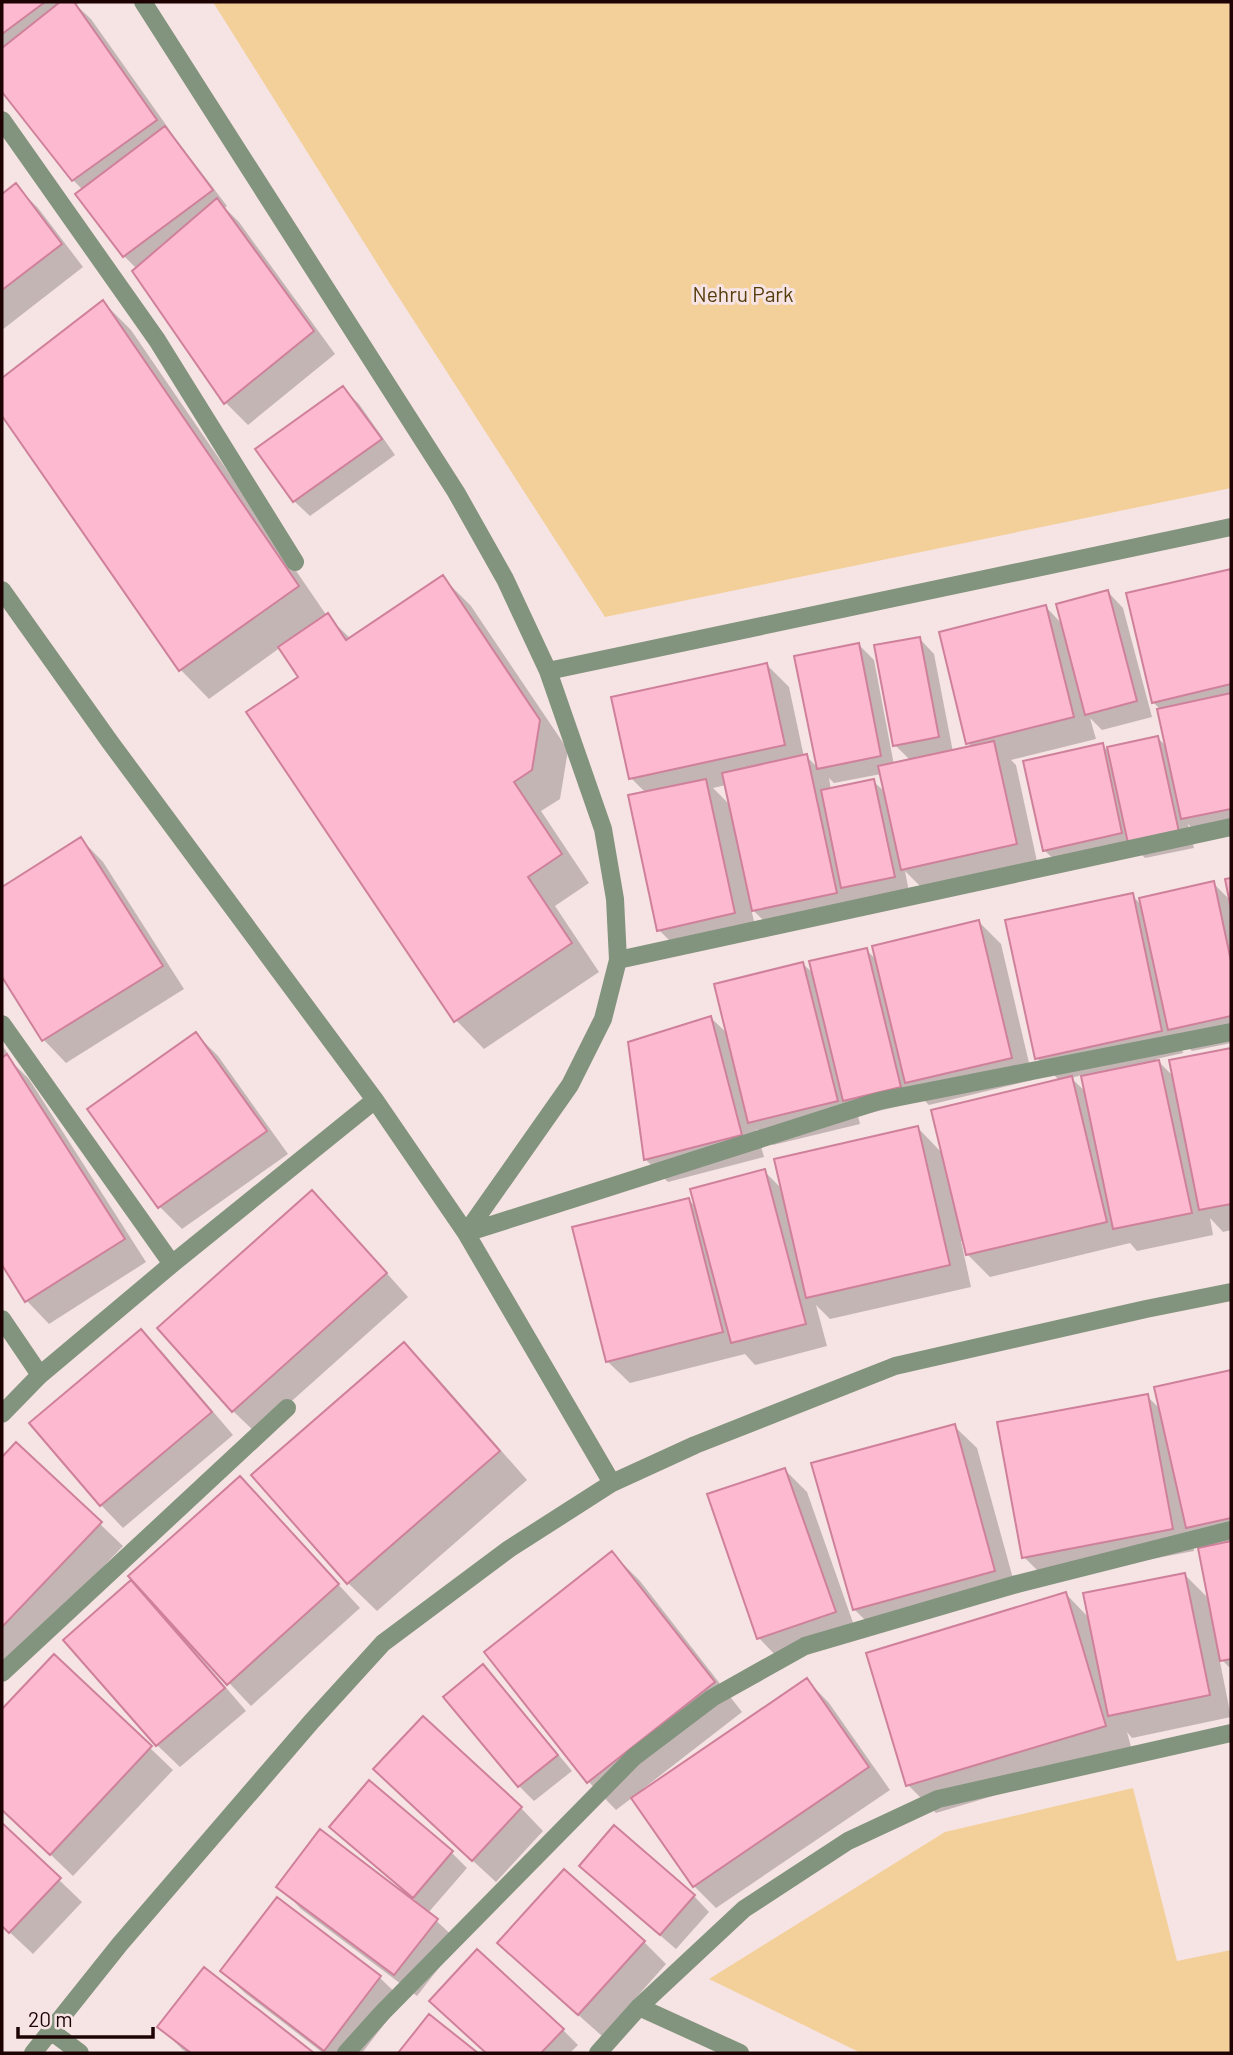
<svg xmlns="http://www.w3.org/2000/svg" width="1233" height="2055" viewBox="0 0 1233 2055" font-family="Barlow,sans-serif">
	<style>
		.green { fill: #f3d09a }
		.shadow { fill: #0003; fill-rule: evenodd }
		.building { fill: #fdb9cf; stroke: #cf809b; stroke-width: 2 }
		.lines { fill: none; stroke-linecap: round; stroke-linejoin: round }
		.minor { stroke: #82947d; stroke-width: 18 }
		.labels { text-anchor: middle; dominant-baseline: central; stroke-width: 6; stroke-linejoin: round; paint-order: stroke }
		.park-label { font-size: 21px; fill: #553c0b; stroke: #f6e3e3 }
	</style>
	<rect width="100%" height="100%" fill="#f6e3e3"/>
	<path class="green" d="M213,2H1231V488L605,617L385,276Z
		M1133,1788L1177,1961L1231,1950V2053H861L709,1979L945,1832Z"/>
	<path class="shadow" d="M2,2H80L76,5L91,19L176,139L227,206L225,208L239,222L335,354L248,425L226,403L134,271L137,269L124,256L83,190L73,180L2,89Z
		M16,186L38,208L83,267L2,330V196Z
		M103,302L131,330L327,616L351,639L442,577L471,606L568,750L560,799L541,811L589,883L555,906L599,972L484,1049L456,1020L301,677L281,647L209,699L181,670L2,413V381Z
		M343,388L359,404L395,455L310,516L294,501Z
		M1231,571V835L1205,841L1188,824L1194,848L1145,858L1136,849L1060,865L1044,850L1102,745L1106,749L1158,738L1167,747L1161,710L1153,702L1128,595Z
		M1108,592L1123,608L1152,717L1102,730L1090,718L1096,739L1011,760L1016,765L1038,866L925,891L905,871L909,892L776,933L751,908L757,935L681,952L659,930L646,793L631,778L767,665L789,687L804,757L806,756L818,768L858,644L874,660L894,765L911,761L895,745L919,638L934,654L953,752L973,747L968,743L1046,607L1063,625ZM881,774L886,793L873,781L831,790L829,778L834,783ZM726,785L731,806L713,788Z
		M81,839L103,862L184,989L66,1063L44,1040L2,974V889Z
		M1213,883L1231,901V1043L1192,1051L1180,1040L1183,1053L1156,1059L1175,1078L1171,1061L1231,1049V1230L1223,1232L1210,1218L1213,1235L1137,1251L1130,1243L990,1277L967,1254L964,1241H961L971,1287L830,1319L816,1305L827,1346L755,1365L745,1354L630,1383L607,1361L689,1200L697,1208L764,1171L783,1190L918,1128L943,1154L1060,1081L1037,1058L1132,895L1142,906ZM1082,1075L1086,1092L1071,1078Z
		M979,922L1001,944L1033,1080L929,1105L912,1088L916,1102L858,1116L860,1124L773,1145L756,1129L764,1157L668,1182L645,1159L711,1018L729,1035L803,964L815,975L866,950L877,960Z
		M196,1034L218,1056L288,1154L182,1229L160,1207Z
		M2,1045L15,1065L29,1079L146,1262L49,1324L27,1301L2,1262Z
		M334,1214L408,1297L256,1433L233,1411Z
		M141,1331L163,1353L233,1435L123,1528L101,1505Z
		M404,1344L433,1373L527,1480L377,1611L348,1583Z
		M1231,1371V1669L1219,1657L1231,1717L1132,1738L1127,1732L1133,1754L936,1813L908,1785L1066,1594L1090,1619L1184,1574L1211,1601L1207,1548L1191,1531L1194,1551L1046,1579L1024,1557L1147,1396L1161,1410L1156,1388Z
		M954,1426L977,1448L1017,1593L877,1632L854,1609Z
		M16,1444L123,1546L2,1673V1460Z
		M785,1470L807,1492L857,1634L781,1661L759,1638Z
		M262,1501L360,1608L251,1706L196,1648L194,1650L246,1711L180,1767L157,1745L65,1640L135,1580Z
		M612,1553L640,1581L742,1712L644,1788L646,1791L807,1680L829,1703L890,1790L716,1908L694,1886L633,1797L616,1810L588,1781Z
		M54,1656L173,1770L73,1876L2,1808V1711Z
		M483,1666L498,1682L572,1771L534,1801L519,1786L445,1697Z
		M369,1783L452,1853L467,1868L428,1913L459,1942L417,1996L301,1909L279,1886L413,1902L415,1900L346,1842L331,1827Z
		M398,1792L521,1808L543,1831L496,1882Z
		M2,1825L82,1902L33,1954L2,1925Z
		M597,1881L694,1896L709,1912L676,1949Z
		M278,1900L380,1978L403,2000L362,2053H323L245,1993L222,1971Z
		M644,1942L666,1964L602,2036L522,1965L500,1943Z
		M205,1970L311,2053H187L182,2049L160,2027Z
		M447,2016L563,2030L578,2045L570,2053H487Z"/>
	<path class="building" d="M2,2H45L2,34Z
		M60,2H74L157,120L72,181L2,92V48Z
		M165,126L213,190L123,257L75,194Z
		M16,183L62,244L2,290V194Z
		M217,198L314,331L224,404L132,271Z
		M103,300L299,586L179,671L2,416V378Z
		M343,386L382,439L293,502L255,449Z
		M1231,569V684L1152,703L1126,593Z
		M443,575L540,720L532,770L514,782L562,854L528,877L572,943L454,1022L246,712L298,677L278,647L328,613L346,640Z
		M1108,590L1137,701L1085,715L1056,604Z
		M1046,605L1074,717L966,744L939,632Z
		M920,637L939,737L893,746L874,645Z
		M859,643L881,756L817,769L794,656Z
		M767,663L785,745L629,779L611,697Z
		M1231,693V809L1181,819L1157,709Z
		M1158,736L1179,832L1128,843L1107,747Z
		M994,741L1017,844L901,870L878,766Z
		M1103,743L1122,833L1043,851L1023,761Z
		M807,754L837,893L752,911L722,773Z
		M706,779L735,913L657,931L628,795Z
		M874,779L895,877L841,888L821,790Z
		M81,837L163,966L42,1041L2,977V887Z
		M1231,878V909L1225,879Z
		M1214,881L1231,961V1016L1168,1030L1139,898Z
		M1133,893L1162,1031L1035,1059L1005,920Z
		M979,920L1012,1058L905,1083L872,946Z
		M867,948L901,1087L843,1101L809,961Z
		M803,962L838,1101L748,1123L714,984Z
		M711,1016L742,1135L644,1160L628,1042Z
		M196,1032L267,1131L158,1208L87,1109Z
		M1231,1048V1204L1199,1210L1169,1060Z
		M7,1054L125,1239L25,1302L2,1265V1058Z
		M1159,1060L1192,1213L1113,1229L1081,1076Z
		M1072,1076L1107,1222L966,1255L931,1110Z
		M918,1126L950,1265L806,1298L774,1159Z
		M765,1169L806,1324L731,1343L690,1189Z
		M312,1190L387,1273L232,1412L157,1328Z
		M689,1198L723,1332L606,1362L572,1227Z
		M141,1329L212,1412L100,1506L29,1423Z
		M404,1342L500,1451L347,1584L251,1475Z
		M1231,1370V1518L1186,1528L1154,1387Z
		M1148,1394L1173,1529L1022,1558L997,1422Z
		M955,1424L995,1571L853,1610L811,1463Z
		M16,1442L102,1522L2,1627V1457Z
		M785,1468L836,1612L757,1639L707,1494Z
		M240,1476L339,1584L227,1685L128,1576Z
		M1231,1541V1659L1220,1661L1198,1548Z
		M612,1551L715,1682L587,1783L484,1652Z
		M1185,1573L1210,1695L1108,1716L1083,1593Z
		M131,1580L225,1688L156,1746L63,1640Z
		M1066,1592L1106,1726L906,1786L866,1653Z
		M54,1654L152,1746L50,1855L2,1810V1709Z
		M483,1664L558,1755L518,1787L443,1697Z
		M807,1678L869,1767L693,1887L631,1798Z
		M423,1716L522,1807L472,1861L373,1769Z
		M369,1780L453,1851L413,1898L329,1827Z
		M2,1823L61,1878L9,1933L2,1926Z
		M614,1825L695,1895L660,1935L579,1866Z
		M320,1829L438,1919L394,1975L276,1887Z
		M564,1869L645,1941L578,2015L497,1943Z
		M277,1897L381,1976L324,2051L220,1971Z
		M477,1949L564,2029L541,2053H486L429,2001Z
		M204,1967L314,2053H191L157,2027Z
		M429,2014L478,2053H398Z"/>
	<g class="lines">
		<path class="minor" d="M143,2L456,492L505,579L548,671L603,829L615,899L618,960L603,1019L570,1085L466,1233
			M2,120L157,340L295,562
			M2,590L110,742L375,1100L466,1233L612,1483
			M548,671L1231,527
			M618,960L1231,827
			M2,1024L172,1264
			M466,1233L879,1101L1231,1032
			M2,1319L40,1375
			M2,1414L40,1375L172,1264L375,1100
			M2,1673L287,1408
			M639,2007L740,2053
			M51,2031L80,2053
			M33,2053L120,1944L312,1721L383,1643L509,1549L612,1483L695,1445L895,1366L1146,1309L1231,1292
			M346,2053L383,2012L634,1757L712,1698L805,1646L1017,1584L1231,1530
			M598,2053L639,2007L744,1909L848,1841L938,1799L1231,1733"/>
	</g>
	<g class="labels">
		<g class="park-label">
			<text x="743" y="293">Nehru Park</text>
		</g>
	</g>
	<rect width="1233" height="2055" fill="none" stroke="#1e0305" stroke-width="7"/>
	<path d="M18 2027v10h135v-10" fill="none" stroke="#1e0305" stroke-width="3.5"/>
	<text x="28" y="2027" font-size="21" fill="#1e0305" stroke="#f6e3e3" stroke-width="5" paint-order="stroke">20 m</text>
</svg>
